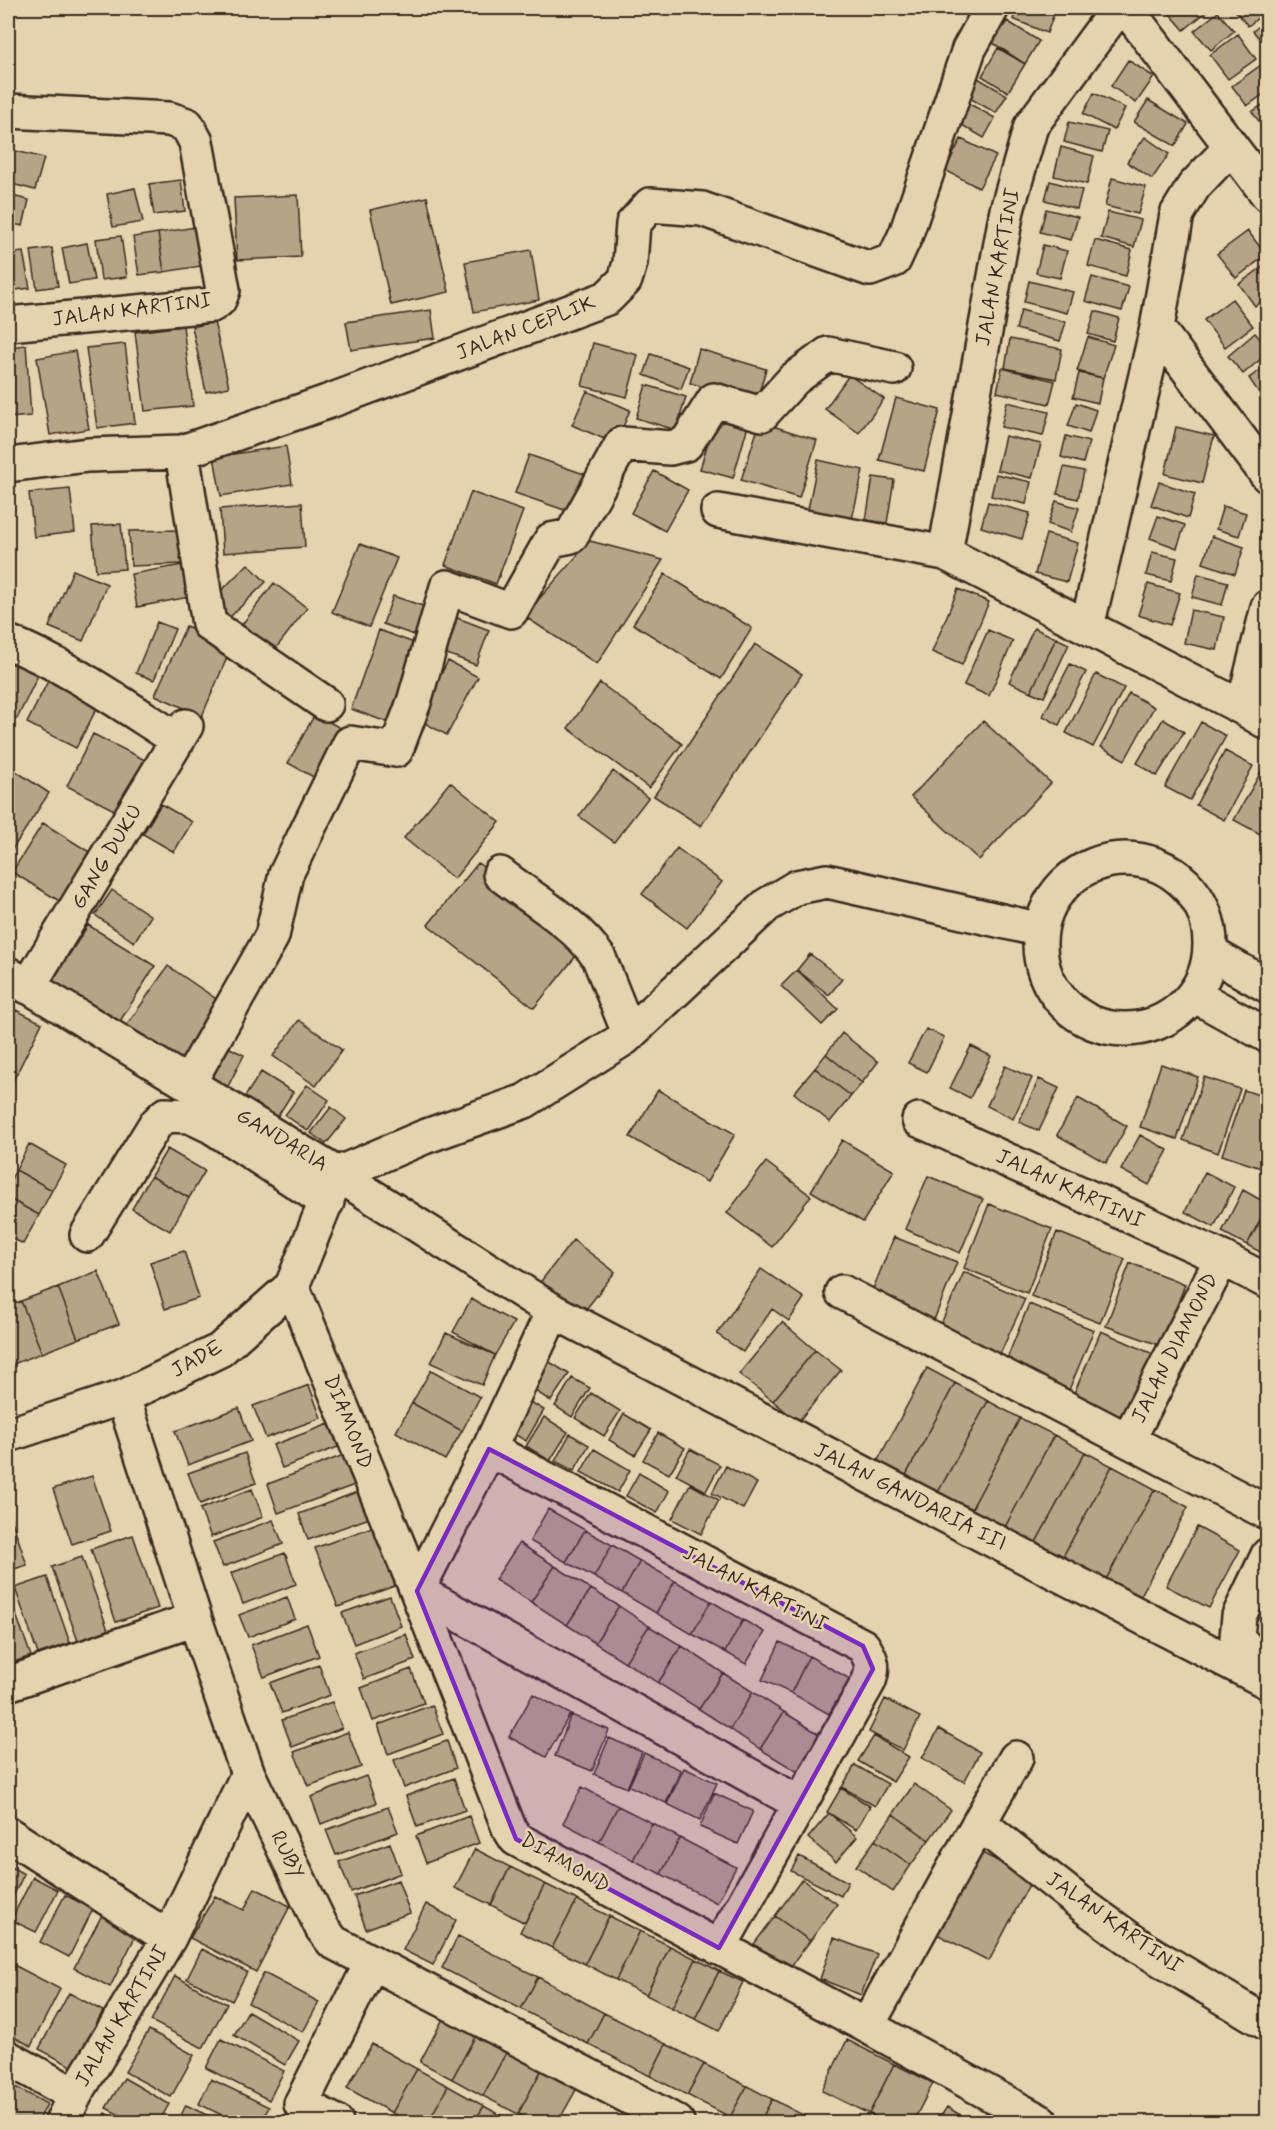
<svg xmlns="http://www.w3.org/2000/svg" width="1275" height="2130" viewBox="0 0 1275 2130" font-family="Mynerve,sans-serif">
	<style>
		.building { fill: #b6a487; stroke: #3b2a1e; stroke-width: 1.5 }
		.lines { fill: none; stroke-linecap: round; stroke-linejoin: round }
		.minor-casing { stroke: #3b2a1e; stroke-width: 38 }
		.minor { stroke: #e5d3b0; stroke-width: 33 }
		.marked { fill: #7b2cbf; fill-opacity: 0.2; stroke: #7b2cbf; stroke-width: 4.5; stroke-linejoin: round }
		.labels { text-anchor: middle; dominant-baseline: central; stroke-width: 5; stroke-linejoin: round; paint-order: stroke }
		.street-label { font-size: 21px; fill: #3b2a1e; stroke: #e5d3b0 }
	</style>
	<rect width="100%" height="100%" fill="#e5d3b0"/>
	<filter id="ink" filterUnits="userSpaceOnUse"><feTurbulence type="fractalNoise" baseFrequency=".0167" numOctaves="2"/><feDisplacementMap in="SourceGraphic" scale="12" xChannelSelector="R" yChannelSelector="G"/><feConvolveMatrix kernelMatrix="1 2 1 2 8 2 1 2 1" color-interpolation-filters="sRGB"/></filter>
	<g filter="url(#ink)">
		<path class="building" d="M1018,8H1047L1055,11L1047,33L1013,19Z
			M1165,8H1211L1184,30Z
			M1233,8H1268V10L1248,26Z
			M1218,12L1234,31L1211,50L1194,31Z
			M1268,19V48L1253,31Z
			M1007,21L1039,41L1025,64L993,43Z
			M1238,34L1256,59L1228,79L1210,55Z
			M998,48L1025,64L1008,92L982,76Z
			M1128,60L1154,77L1136,103L1111,86Z
			M1261,65L1268,74V91L1247,106L1232,86Z
			M976,77L1007,95L996,113L966,96Z
			M1094,93L1125,108L1114,130L1083,114Z
			M1148,100L1188,124L1175,146L1134,122Z
			M1268,101V127L1265,129L1252,112Z
			M966,102L995,118L984,138L955,121Z
			M1069,122L1108,131L1102,152L1064,142Z
			M1145,137L1169,154L1152,179L1127,162Z
			M961,139L996,156L979,188L945,170Z
			M1061,147L1094,156L1087,184L1054,176Z
			M8,149L44,158L35,190L8,183Z
			M1112,178L1146,187L1138,214L1105,206Z
			M181,180L185,211L154,215L149,184Z
			M1050,181L1082,190L1077,209L1045,200Z
			M135,188L143,222L113,227L107,194Z
			M8,195L29,200L23,226L8,223Z
			M298,195L301,257L237,260L234,198Z
			M427,197L449,292L391,305L370,210Z
			M1046,209L1078,217L1071,240L1040,232Z
			M1108,212L1141,220L1134,247L1101,238Z
			M195,227L201,266L164,272L158,233Z
			M1248,231L1266,255L1236,278L1217,254Z
			M158,233L164,272L139,275L133,237Z
			M121,236L127,277L101,280L96,239Z
			M1095,240L1132,250L1126,276L1088,266Z
			M87,243L94,280L69,284L62,248Z
			M1043,245L1067,251L1060,278L1036,273Z
			M52,248L58,286L37,289L31,251Z
			M531,250L539,300L474,312L465,262Z
			M23,252L30,288L9,291L8,254Z
			M1268,263V297L1255,306L1239,284Z
			M1092,277L1129,287L1122,311L1085,301Z
			M1029,281L1073,292L1067,313L1024,302Z
			M1232,299L1253,326L1225,347L1204,320Z
			M431,310L435,338L351,350L346,322Z
			M1021,310L1066,322L1060,341L1016,329Z
			M1095,311L1119,318L1113,341L1088,334Z
			M214,322L229,387L206,392L192,327Z
			M183,326L193,406L145,411L135,332Z
			M1255,333L1268,348V353L1243,374L1228,356Z
			M1088,337L1114,345L1103,378L1077,371Z
			M1010,339L1062,349L1056,379L1005,368Z
			M593,343L638,355L627,397L582,386Z
			M125,344L135,423L97,428L86,348Z
			M26,345L31,416L8,418V347Z
			M699,349L766,369L756,403L690,383Z
			M75,351L89,429L50,435L37,358Z
			M651,354L689,367L681,389L644,375Z
			M1268,365V396L1263,399L1249,378Z
			M1002,368L1055,381L1049,404L997,392Z
			M1079,373L1103,378L1098,403L1073,397Z
			M849,375L884,399L859,433L825,409Z
			M646,385L686,397L676,430L636,418Z
			M587,391L630,410L616,444L572,425Z
			M896,398L940,410L924,471L879,460Z
			M1007,402L1049,412L1043,436L1001,427Z
			M1076,403L1096,410L1089,433L1068,426Z
			M717,412L749,422L733,478L700,469Z
			M760,422L817,440L799,498L741,480Z
			M1176,427L1214,436L1202,483L1165,474Z
			M1005,436L1041,444L1032,478L997,470Z
			M1066,436L1089,442L1083,463L1061,457Z
			M286,446L292,484L221,496L214,457Z
			M529,455L590,476L576,514L515,493Z
			M818,460L863,470L850,528L806,519Z
			M1064,467L1084,471L1078,499L1057,494Z
			M654,471L688,490L665,531L631,513Z
			M996,474L1031,482L1026,504L991,496Z
			M873,477L894,480L887,523L866,520Z
			M1159,482L1195,494L1188,518L1151,505Z
			M70,489L75,532L34,537L29,493Z
			M471,492L523,511L496,584L445,565Z
			M1056,501L1079,508L1071,532L1048,524Z
			M988,502L1030,513L1022,539L981,527Z
			M302,503L305,547L223,553L220,509Z
			M1223,506L1246,513L1239,536L1216,529Z
			M1158,516L1185,525L1177,548L1150,538Z
			M121,524L125,569L96,571L92,526Z
			M182,530L183,564L131,566L129,531Z
			M1046,534L1078,543L1067,582L1035,574Z
			M1212,536L1244,547L1235,574L1203,563Z
			M590,541L663,560L597,664L524,616Z
			M360,544L397,558L369,627L332,612Z
			M1152,552L1177,558L1171,581L1146,575Z
			M188,564L194,596L137,607L131,574Z
			M248,564L266,582L230,617L212,600Z
			M73,570L107,584L83,641L49,627Z
			M665,574L752,628L721,679L633,624Z
			M1198,574L1228,582L1222,605L1192,597Z
			M274,583L307,608L270,656L237,631Z
			M1148,584L1180,593L1170,625L1138,615Z
			M958,589L989,602L962,665L932,652Z
			M393,596L435,610L425,639L383,624Z
			M1191,610L1224,617L1217,650L1184,643Z
			M447,614L489,630L476,665L434,649Z
			M157,622L175,629L154,680L136,673Z
			M186,626L232,646L202,716L155,695Z
			M1034,628L1056,638L1031,692L1009,682Z
			M379,630L422,646L395,725L351,709Z
			M988,630L1013,641L989,696L964,685Z
			M1056,638L1069,644L1044,697L1031,692Z
			M755,644L802,674L701,826L654,796Z
			M8,656L40,671L17,719L8,714Z
			M448,661L478,677L447,735L417,719Z
			M1070,664L1086,672L1059,725L1043,716Z
			M1096,674L1124,688L1093,747L1066,733Z
			M49,679L99,704L76,748L27,723Z
			M600,683L682,744L649,788L568,728Z
			M1129,693L1154,707L1125,760L1101,747Z
			M315,714L344,730L317,779L288,763Z
			M1163,719L1184,732L1157,776L1137,763Z
			M983,721L1051,783L979,860L911,797Z
			M1201,722L1226,736L1190,800L1165,787Z
			M93,734L149,762L122,814L67,786Z
			M1225,751L1253,766L1224,820L1196,805Z
			M1266,763L1268,764V825L1262,835L1234,820Z
			M8,766L49,793L8,856Z
			M613,771L648,798L614,842L579,816Z
			M450,782L500,822L454,879L404,838Z
			M161,804L192,822L174,852L143,834Z
			M43,823L99,858L69,907L12,872Z
			M677,848L722,882L687,928L642,894Z
			M478,863L584,946L534,1008L428,925Z
			M112,890L151,916L134,942L95,915Z
			M88,925L155,966L115,1029L48,988Z
			M810,954L842,979L829,995L797,970Z
			M168,966L225,1005L185,1064L127,1025Z
			M797,970L838,1009L822,1025L781,986Z
			M16,1010L42,1023L11,1085L8,1083V1026Z
			M299,1020L342,1050L316,1086L273,1056Z
			M926,1029L944,1037L927,1072L908,1063Z
			M842,1033L878,1062L862,1083L826,1054Z
			M222,1044L244,1055L225,1092L204,1081Z
			M971,1046L991,1056L970,1098L950,1088Z
			M826,1054L862,1083L851,1096L815,1068Z
			M1161,1064L1198,1077L1177,1139L1140,1127Z
			M1005,1066L1032,1078L1013,1119L987,1106Z
			M815,1068L851,1096L830,1122L794,1093Z
			M261,1072L293,1092L274,1122L242,1101Z
			M1204,1077L1240,1089L1218,1153L1183,1140Z
			M1039,1079L1059,1088L1039,1131L1019,1122Z
			M307,1085L329,1100L308,1131L285,1115Z
			M658,1090L735,1134L707,1182L630,1137Z
			M1244,1090L1268,1098V1148L1261,1168L1222,1155Z
			M1078,1098L1127,1126L1106,1163L1057,1135Z
			M331,1107L346,1119L326,1144L311,1133Z
			M1140,1135L1168,1150L1149,1185L1121,1170Z
			M842,1140L894,1171L863,1222L811,1191Z
			M29,1144L66,1165L52,1190L16,1170Z
			M167,1149L205,1171L189,1198L151,1176Z
			M766,1162L811,1196L772,1247L727,1213Z
			M16,1170L52,1190L39,1215L8,1198V1184Z
			M1205,1172L1234,1187L1214,1227L1185,1212Z
			M151,1176L189,1198L170,1231L132,1209Z
			M928,1176L983,1199L960,1253L905,1229Z
			M1243,1190L1268,1204L1247,1245L1222,1232Z
			M8,1198L39,1215L23,1244L8,1236Z
			M989,1204L1052,1229L1027,1293L964,1268Z
			M1267,1209L1268,1210V1256L1247,1245Z
			M1057,1232L1125,1259L1100,1323L1031,1296Z
			M894,1237L957,1262L932,1325L869,1299Z
			M573,1240L615,1272L580,1317L538,1285Z
			M184,1251L199,1298L165,1309L150,1262Z
			M1130,1263L1185,1284L1162,1346L1106,1326Z
			M761,1269L804,1298L789,1321L772,1309L743,1352L717,1334Z
			M98,1271L119,1324L78,1339L58,1287Z
			M964,1272L1025,1299L996,1363L935,1337Z
			M58,1287L78,1339L42,1353L21,1301Z
			M471,1299L514,1322L495,1355L453,1332Z
			M21,1301L42,1353L8,1366V1306Z
			M1029,1304L1094,1330L1066,1397L1002,1371Z
			M782,1322L815,1350L773,1401L739,1374Z
			M1101,1331L1155,1355L1126,1421L1072,1398Z
			M446,1333L495,1355L482,1385L431,1363Z
			M815,1350L841,1370L798,1422L773,1401Z
			M545,1359L569,1374L551,1401L527,1386Z
			M927,1368L955,1383L905,1477L877,1462Z
			M431,1370L480,1397L462,1431L412,1403Z
			M572,1378L590,1388L572,1417L555,1406Z
			M955,1383L988,1401L937,1494L905,1477Z
			M309,1385L321,1418L266,1438L253,1406Z
			M591,1393L620,1411L604,1436L575,1418Z
			M525,1399L544,1410L526,1441L507,1430Z
			M988,1401L1020,1418L970,1512L937,1494Z
			M412,1403L462,1431L445,1460L396,1432Z
			M239,1408L251,1441L188,1465L175,1431Z
			M624,1414L651,1430L635,1455L609,1440Z
			M544,1417L568,1432L550,1461L526,1446Z
			M1020,1418L1054,1435L1004,1529L970,1512Z
			M329,1424L338,1447L282,1468L273,1445Z
			M658,1433L685,1448L669,1474L643,1460Z
			M570,1434L589,1445L574,1471L555,1461Z
			M1054,1435L1085,1452L1034,1546L1004,1529Z
			M594,1449L630,1470L618,1492L581,1472Z
			M690,1449L720,1465L706,1491L676,1475Z
			M1085,1452L1112,1466L1061,1560L1034,1546Z
			M245,1453L256,1483L200,1504L188,1473Z
			M349,1453L360,1483L278,1513L268,1484Z
			M726,1466L757,1483L743,1509L712,1493Z
			M1112,1466L1155,1489L1104,1583L1061,1560Z
			M639,1473L669,1491L657,1513L626,1496Z
			M92,1476L111,1531L72,1544L53,1489Z
			M690,1484L719,1500L701,1534L672,1519Z
			M252,1489L263,1517L211,1537L200,1509Z
			M365,1489L375,1516L308,1540L299,1514Z
			M1155,1489L1188,1507L1138,1601L1104,1583Z
			M8,1509L27,1565L8,1571Z
			M548,1509L585,1530L566,1562L530,1541Z
			M273,1520L283,1544L223,1567L213,1542Z
			M375,1526L397,1585L338,1607L315,1548Z
			M1197,1527L1240,1550L1209,1608L1166,1586Z
			M585,1530L612,1545L594,1577L566,1562Z
			M133,1535L158,1608L116,1622L91,1549Z
			M519,1543L555,1566L531,1602L495,1580Z
			M612,1545L640,1561L622,1593L594,1577Z
			M285,1553L296,1584L243,1604L231,1573Z
			M82,1557L108,1630L78,1641L52,1567Z
			M640,1561L675,1581L656,1613L622,1593Z
			M555,1566L591,1589L567,1625L531,1602Z
			M47,1577L70,1643L38,1654L15,1588Z
			M675,1581L711,1601L692,1634L656,1613Z
			M591,1589L619,1606L595,1643L567,1625Z
			M8,1592L31,1656L8,1664Z
			M390,1596L401,1626L354,1644L342,1613Z
			M287,1597L295,1619L248,1637L239,1615Z
			M711,1601L743,1620L725,1652L692,1634Z
			M619,1606L649,1626L625,1662L595,1643Z
			M743,1620L765,1632L746,1664L725,1652Z
			M307,1624L319,1656L264,1677L251,1645Z
			M649,1626L682,1646L658,1683L625,1662Z
			M406,1634L415,1660L364,1679L354,1653Z
			M780,1642L809,1656L791,1693L762,1680Z
			M682,1646L723,1673L699,1709L658,1683Z
			M809,1656L850,1679L829,1714L791,1693Z
			M319,1665L330,1695L282,1713L270,1683Z
			M411,1669L424,1703L373,1721L361,1688Z
			M723,1673L753,1692L730,1729L699,1709Z
			M753,1692L784,1712L760,1749L730,1729Z
			M533,1694L570,1714L546,1757L509,1737Z
			M885,1699L920,1717L903,1750L869,1732Z
			M332,1702L342,1728L292,1747L282,1720Z
			M432,1705L443,1734L388,1754L378,1725Z
			M784,1712L822,1736L798,1772L760,1749Z
			M571,1715L609,1730L592,1771L555,1756Z
			M939,1729L980,1752L964,1782L922,1758Z
			M348,1732L361,1767L308,1786L294,1752Z
			M874,1736L909,1757L893,1782L858,1761Z
			M609,1738L642,1752L627,1788L594,1774Z
			M447,1741L456,1768L404,1788L394,1760Z
			M644,1753L681,1770L666,1803L629,1786Z
			M855,1765L888,1784L875,1806L842,1787Z
			M684,1768L717,1783L700,1820L667,1804Z
			M366,1776L376,1803L321,1824L311,1797Z
			M454,1778L465,1810L417,1827L406,1796Z
			M914,1784L951,1810L929,1840L893,1814Z
			M582,1787L618,1806L599,1842L563,1823Z
			M841,1788L870,1806L856,1830L827,1812Z
			M714,1793L753,1811L738,1844L700,1827Z
			M618,1806L652,1823L633,1860L599,1842Z
			M388,1807L398,1832L336,1855L326,1830Z
			M829,1813L857,1837L836,1862L808,1838Z
			M893,1814L929,1840L911,1865L875,1840Z
			M469,1816L479,1843L426,1863L416,1836Z
			M652,1823L680,1838L661,1874L633,1860Z
			M680,1838L736,1867L717,1903L661,1874Z
			M875,1840L911,1865L893,1892L856,1866Z
			M390,1843L401,1873L351,1892L339,1862Z
			M967,1845L1032,1879L989,1961L925,1928Z
			M475,1849L510,1867L491,1905L455,1888Z
			M799,1856L848,1882L841,1896L791,1871Z
			M8,1865L24,1874L8,1907Z
			M510,1867L545,1884L525,1923L491,1905Z
			M33,1877L58,1890L36,1932L11,1920Z
			M802,1879L837,1904L810,1941L775,1916Z
			M398,1880L410,1913L366,1929L354,1896Z
			M545,1884L577,1900L552,1948L520,1932Z
			M255,1888L290,1906L256,1972L190,1938L215,1896L244,1910Z
			M65,1895L93,1909L69,1957L40,1942Z
			M577,1900L609,1916L585,1964L552,1948Z
			M426,1904L456,1920L433,1965L403,1950Z
			M102,1915L137,1933L110,1987L74,1968Z
			M609,1916L640,1931L616,1980L585,1964Z
			M775,1916L810,1941L789,1969L754,1944Z
			M640,1931L670,1946L646,1995L616,1980Z
			M458,1936L538,1977L521,2009L442,1968Z
			M834,1938L877,1954L861,1995L820,1979Z
			M670,1946L696,1959L672,2008L646,1995Z
			M202,1949L247,1972L232,2001L187,1979Z
			M696,1959L719,1971L695,2019L672,2008Z
			M8,1962L60,1989L31,2046L8,2034Z
			M719,1971L743,1982L719,2031L695,2019Z
			M264,1973L319,2002L303,2032L248,2003Z
			M175,1976L227,2004L203,2048L151,2021Z
			M538,1977L604,2013L588,2044L521,2009Z
			M69,1993L103,2011L73,2067L39,2049Z
			M248,2011L299,2041L285,2065L234,2035Z
			M604,2013L666,2044L650,2076L588,2044Z
			M444,2017L476,2035L452,2079L420,2062Z
			M149,2030L194,2055L171,2097L125,2072Z
			M476,2035L507,2051L483,2096L452,2079Z
			M221,2039L284,2071L269,2100L206,2068Z
			M847,2040L894,2064L869,2114L822,2091Z
			M372,2044L417,2069L392,2113L347,2088Z
			M666,2044L704,2064L687,2095L650,2076Z
			M507,2051L542,2069L518,2114L483,2096Z
			M704,2064L747,2086L730,2117L687,2095Z
			M894,2064L933,2083L913,2122H886L869,2114Z
			M417,2069L448,2086L428,2122H409L392,2113Z
			M542,2069L577,2088L558,2122H533L518,2114Z
			M124,2078L169,2104L159,2122H133L106,2108Z
			M211,2079L269,2107L261,2122H236L199,2104Z
			M8,2083L47,2104L38,2122H8Z
			M448,2086L484,2106L474,2122H428Z
			M747,2086L772,2099L760,2122H740L730,2117Z
			M772,2099L801,2114L797,2122H760Z
			M186,2105L221,2122H178Z
			M484,2106L512,2122H474Z
			M947,2107L972,2122H937Z
			M105,2113L120,2122H99Z
			M801,2114L817,2122H797Z"/>
		<g class="lines">
			<defs>
				<path id="minor" d="M1126,8L1268,195
					M8,111L169,119L187,125L196,142L223,290L219,300L212,305L8,324
					M1231,147L1194,186L1177,214L1157,328L1268,476
					M182,452L209,624L326,704
					M8,465L88,455L182,452L327,402L607,298L625,280L630,263L633,224L650,205L702,209L870,269L894,260L906,234L969,49L992,8
					M718,511L945,553L1243,708L1268,723
					M945,553L1007,210L1031,126L1118,8
					M1087,627L1157,328
					M8,642C68,666 123,705 178,740
					M1243,708L1268,607
					M1040 944a85 85 0 1 1 170 0a85 85 0 1 1-170 0Z
					M500,874C532,899 577,924 599,958L629,1033
					M1210,953L1268,986
					M8,974L337,1174L553,1311L865,1474L1268,1682
					M28,987L186,726
					M1194,995L1268,1036
					M188,1084L272,936L286,874L350,743L396,750L414,702L447,587L511,611L551,540L571,536L622,444L670,448L686,444L714,400L762,414L794,379L828,354L894,368
					M919,1120L1222,1258
					M337,1174L424,1137L525,1101L625,1038L767,905L797,887L827,881L1041,930
					M87,1235L155,1125L165,1115L190,1116L211,1126L327,1202
					M292,1286L417,1591L509,1828L516,1839L867,2026L1041,2122
					M842,1292L1268,1513
					M547,1324L489,1449L417,1591L799,1803
					M123,1397L195,1619L248,1774L322,1928L333,1942L677,2122
					M8,1435L123,1397L220,1350L292,1286L337,1174
					M1128,1440L1222,1258L1268,1282
					M489,1449L863,1646C872,1660 874,1666 869,1681L719,1948
					M1268,1555L1239,1616L1237,1637L1254,1657L1268,1664
					M8,1684L195,1619
					M979,1823L1016,1758
					M8,1834L169,1938
					M867,2026L979,1823L1088,1909L1142,1948L1268,2024
					M8,2058L75,2095
					M62,2122L75,2095L169,1938L248,1774
					M336,2122L301,2104L372,1962"/>
			</defs>
			<use href="#minor" class="minor-casing"/>
			<use href="#minor" class="minor"/>
		</g>
	</g>
	<path class="marked" d="M489,1449L863,1646L873,1669L719,1948L516,1839L417,1591Z"/>
	<g class="labels">
		<g class="street-label">
			<text transform="translate(998 267) rotate(-79)">JALAN KARTINI</text>
			<text transform="translate(132 310) rotate(-7)">JALAN KARTINI</text>
			<text transform="translate(526 328) rotate(-21)">JALAN CEPLIK</text>
			<text transform="translate(107 857) rotate(-59)">GANG DUKU</text>
			<text transform="translate(282 1140) rotate(31)">GANDARIA</text>
			<text transform="translate(1070 1189) rotate(25)">JALAN KARTINI</text>
			<text transform="translate(1175 1348) rotate(-63)">JALAN DIAMOND</text>
			<text transform="translate(197 1359) rotate(-29)">JADE</text>
			<text transform="translate(348 1422) rotate(68)">DIAMOND</text>
			<text transform="translate(910 1497) rotate(27)">JALAN GANDARIA III</text>
			<text transform="translate(755 1589) rotate(28)">JALAN KARTINI</text>
			<text transform="translate(287 1855) rotate(64)">RUBY</text>
			<text transform="translate(565 1863) rotate(30)">DIAMOND</text>
			<text transform="translate(1114 1923) rotate(35)">JALAN KARTINI</text>
			<text transform="translate(122 2016) rotate(-59)">JALAN KARTINI</text>
		</g>
	</g>
	<rect width="1275" height="2130" fill="none" stroke="#e5d3b0" stroke-width="30"/>
	<rect x="15" y="15" width="1245" height="2100" fill="none" stroke="#3b2a1e" stroke-width="2" filter="url(#ink)"/>
</svg>
